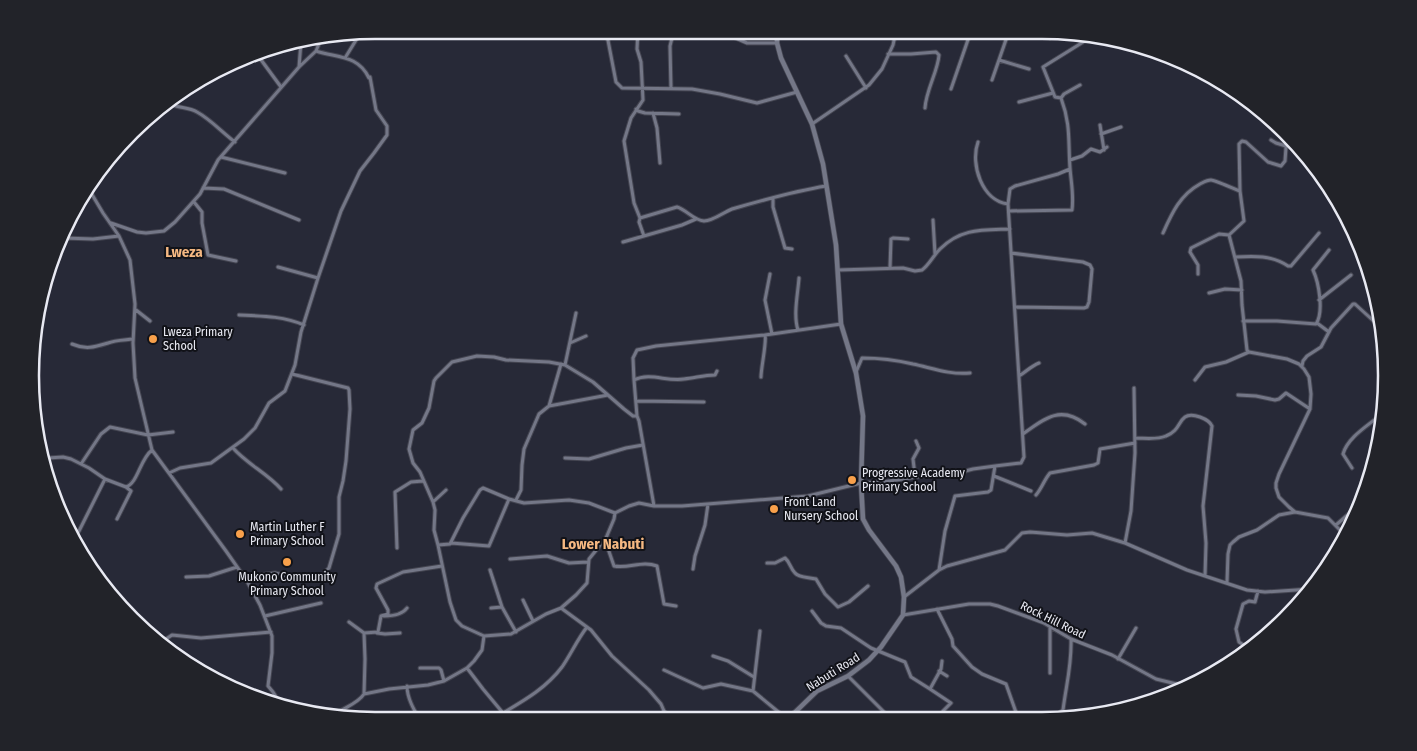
<svg xmlns="http://www.w3.org/2000/svg" width="1417" height="751" viewBox="0 0 1417 751" font-family="'Fira Sans Condensed',sans-serif">
	<style>
		.lines { fill: none; stroke-linecap: round; stroke-linejoin: round }
		.minor-casing { stroke: #444551; stroke-width: 5 }
		.tertiary-casing { stroke: #444551; stroke-width: 6 }
		.minor { stroke: #747787; stroke-width: 3 }
		.tertiary { stroke: #747787; stroke-width: 4.5 }
		.poi-dot { fill: #f8a04b; stroke: #111218; stroke-width: 2 }
		.labels { text-anchor: middle; dominant-baseline: central; stroke-width: 4; stroke-linejoin: round; paint-order: stroke }
		.poi-label { font-size: 12px; fill: #e8e9f2; stroke: #111218; text-anchor: start }
		.street-label { font-size: 12px; fill: #e8e9f2; stroke: #111218 }
		.quarter-label { font-size: 15px; font-weight: bold; fill: #f5b882; stroke: #111218 }
		.rim { fill: none; stroke: #e8e9f2; stroke-width: 2.5 }
	</style>
	<rect width="100%" height="100%" fill="#272937"/>
	<g class="lines">
		<defs>
			<path id="minor" d="M606,30L616,82L622,88L692,89L720,94L757,103L797,92
				M638,30L637,49L641,62L643,100L631,118L624,141L634,203L640,218L639,222L644,236
				M717,30L747,43H777
				M1031,31L1050,38
				M1074,32L1083,39L1095,36
				M256,53L281,87
				M888,54H911L936,52L939,55C938,71 926,90 925,108
				M846,56L866,88
				M345,58L361,32
				M999,60L1029,69
				M299,67L301,42
				M992,80L1009,31
				M671,89L670,46L674,30
				M951,89L971,31
				M1061,98L1064,94L1080,85
				M167,101C174,109 187,106 197,112C210,119 223,133 235,142
				M1019,102L1053,93
				M636,109L638,111L645,113L679,114
				M653,113L657,128L660,163
				M812,124L869,85L882,69L893,45L896,31
				M1100,125L1104,150
				M1101,134L1121,127
				M1287,134L1285,161L1281,166L1268,162L1246,142L1242,141L1239,144L1240,191L1244,221L1229,235L1241,281L1242,305L1247,350L1249,352L1287,359L1299,364L1304,369L1309,377L1311,394L1310,409L1279,474L1276,483V488L1279,497L1289,507L1295,512L1328,518L1346,536
				M1271,140L1276,143L1286,146
				M978,142C970,164 982,201 1008,204
				M221,157L285,173
				M1070,160L1082,156L1091,149L1100,152L1107,147
				M87,186L103,213L119,236L130,260L135,304L133,343L135,378L152,450L226,551L247,581L260,605L272,636V653L268,686L273,692L283,708
				M203,188L224,189L299,220
				M773,198V207L785,248L792,249
				M194,202L202,212V223L208,255L236,261
				M1009,211L1072,210C1074,195 1071,182 1070,168C1068,141 1071,125 1061,98L1055,97L1043,67L1088,39
				M640,218L677,207C687,210 693,220 704,221C713,221 724,212 732,209C763,200 795,191 826,186
				M933,220L935,254
				M111,223L137,232L146,233L164,231L175,222L200,194L218,160L299,67L316,51L321,39
				M1163,233C1172,213 1180,195 1200,184C1204,182 1207,180 1211,180C1215,180 1234,189 1240,191
				M63,238L93,239L119,236
				M623,242L682,225L696,219
				M1011,253L1083,262L1090,265L1092,269L1089,302L1087,307L1084,308L1015,307
				M1235,257C1254,256 1272,255 1288,266H1291L1319,233
				M278,267L318,278
				M890,268L891,239L893,238L908,239
				M838,270L903,268L915,271L922,270C929,265 933,256 940,249C961,228 982,230 1010,229
				M770,274L765,300L772,334
				M1198,274V265L1190,252L1191,248L1219,234L1229,235
				M1209,293L1225,289L1242,290
				M1319,300L1351,275
				M136,310L150,321
				M239,315C262,316 283,316 304,325
				M1243,321H1277L1316,324C1324,312 1319,283 1313,270L1329,250
				M1317,323L1329,332
				M798,330C793,315 798,293 799,278
				M570,343L586,336
				M72,344C86,350 95,347 108,343C115,340 125,340 133,339
				M565,365L576,313
				M1302,366L1303,361L1307,356L1321,347L1331,328L1353,304H1355L1378,325
				M856,372L862,358C879,358 896,360 913,364C932,368 950,375 970,373
				M1019,376C1026,372 1031,366 1039,363
				M761,377C761,368 767,341 765,335L841,324
				M634,380L633,358L637,350L656,346L765,335
				M1195,380L1205,367L1226,362L1249,352
				M1238,395L1256,396L1275,400L1279,399L1286,393L1310,409
				M636,401L704,402
				M549,406L561,364
				M637,416L634,380C650,372 667,382 684,379C695,378 704,375 715,375L717,371
				M1023,434C1045,418 1061,405 1085,424
				M1135,438C1145,438 1157,440 1166,436C1179,431 1178,422 1185,417C1192,412 1209,419 1212,426L1203,506L1206,543L1205,576
				M233,448C247,464 267,473 281,489
				M43,451L48,458
				M565,458L589,459L626,448L643,445
				M45,460L48,458L63,457L71,459L89,468L105,479L126,487C138,483 140,459 152,450
				M81,464L101,434L110,427L148,435L173,432
				M1352,468L1343,454C1348,436 1371,424 1384,412
				M169,473L180,468L211,463L244,439L255,428L269,403L285,391L295,365L301,332L318,278L341,211L360,171L374,153L387,135V126L376,110L370,77L369,78C358,55 338,58 316,51
				M915,476L913,459L919,448L916,441
				M994,476L1031,491
				M1036,495C1042,488 1044,480 1050,473L1094,465L1098,463L1100,449L1135,443
				M516,500L521,490L522,465L524,449L539,414L549,406L608,395
				M433,502L446,490
				M654,506L639,421L637,416H633L624,409L593,382L565,365L549,362L506,360L494,357L477,356L452,362L436,378L434,381L429,408L422,423L413,430L409,449L413,463L420,472L433,502L435,510L434,530L438,545L450,602L456,620L462,626L484,636L511,634L546,614L561,608L576,595L587,583L589,559L606,538L614,519L615,513L629,506L639,503L654,506H682L808,496L861,483L883,482L930,475L954,474L973,469L995,466
				M117,519L131,491L126,487
				M1336,525L1360,504
				M74,537L79,531L105,479
				M605,540L614,566C629,569 642,560 657,566L664,604L676,606
				M451,543L489,546L509,499
				M1125,543L1131,511L1135,453L1134,388
				M438,545L450,544L463,518L480,490L483,488L509,499L524,503L569,500L589,503L615,513
				M397,548L395,492L411,482L423,481
				M510,559L547,556L569,563L588,562
				M767,563H775L785,558C790,562 790,568 795,573C799,578 809,577 816,579L825,594L838,607L849,602L868,586
				M693,569L695,556L705,525L708,504
				M490,570L502,607L516,632
				M939,570L945,531L955,496L988,492L991,490L995,466L1021,463L1024,457L1008,204L1010,189L1015,186L1058,174L1070,169
				M186,577L209,576L237,567
				M247,581L259,575L275,573L296,578L311,579L321,576L329,568L339,534V497L343,481L346,461L350,409L349,390L348,388L292,374
				M1227,582L1228,554L1230,545L1233,542L1239,537L1257,530L1279,515L1295,512
				M904,597L939,570L947,566L1005,550L1022,533L1030,532L1067,535L1092,533L1125,543L1187,570L1247,590L1265,592L1311,589
				M523,600L533,621
				M491,608L502,607
				M561,608L591,630L612,656L649,690L661,704L664,711L673,719
				M937,609L952,639L953,646L972,667L982,674L1006,684L1018,718
				M812,611L821,623L826,626L841,628L871,648L905,662L911,677L930,689L941,669L942,661
				M903,615L969,604H990L998,606L1044,623L1071,639L1112,655L1156,679L1189,687
				M265,616L321,603
				M384,616C392,616 402,615 407,608
				M349,622L364,633
				M1050,627V673
				M377,633L385,634L400,633
				M166,639L172,635L201,638L271,632
				M1248,648L1239,642L1236,629L1243,604L1249,601L1255,602L1258,591
				M713,656L728,661L754,677
				M1118,659L1136,628
				M420,668H439L441,670L444,681
				M467,668L483,689L503,713L505,720
				M664,670L703,688L721,684L753,691L787,719
				M939,671L947,676
				M848,676L891,719
				M407,686C407,698 414,710 420,720
				M930,689L951,703L943,711L952,718
				M753,691L760,631
				M364,694L365,659L364,633L378,632L381,616L388,614V610L376,588L377,584L403,572L442,566
				M503,713C525,700 546,688 562,667C571,654 577,640 587,627
				M793,714L801,719
				M332,717C341,708 357,705 364,694L389,689L428,685L444,681L467,668L474,661L482,650L484,636
				M1053,718L1063,710C1066,686 1072,664 1071,639
				M572,720H580"/>
			<path id="tertiary" d="M777,30V43L781,58L812,124L823,164L836,245L841,324L856,373L863,416L861,483L863,519L869,530L896,566L901,577L904,597L903,615L881,647L869,660L848,676L817,691L788,719"/>
		</defs>
		<use href="#minor" class="minor-casing"/>
		<use href="#tertiary" class="tertiary-casing"/>
		<use href="#minor" class="minor"/>
		<use href="#tertiary" class="tertiary"/>
	</g>
	<g class="poi-dot">
		<circle cx="153" cy="339" r="5"/>
		<circle cx="852" cy="480" r="5"/>
		<circle cx="774" cy="509" r="5"/>
		<circle cx="240" cy="534" r="5"/>
		<circle cx="287" cy="562" r="5"/>
	</g>
	<g class="labels">
		<g class="poi-label">
			<text x="163" y="332">Lweza Primary<tspan x="163" dy="14">School</tspan></text>
			<text x="862" y="473">Progressive Academy<tspan x="862" dy="14">Primary School</tspan></text>
			<text x="784" y="502">Front Land<tspan x="784" dy="14">Nursery School</tspan></text>
			<text x="250" y="527">Martin Luther F<tspan x="250" dy="14">Primary School</tspan></text>
			<text x="287" y="577" text-anchor="middle">Mukono Community<tspan x="287" dy="14">Primary School</tspan></text>
		</g>
		<g class="street-label">
			<text transform="translate(1053 620) rotate(26)">Rock Hill Road</text>
			<text transform="translate(833 672) rotate(-32)">Nabuti Road</text>
		</g>
		<g class="quarter-label">
			<text x="184" y="252">Lweza</text>
			<text x="603" y="544">Lower Nabuti</text>
		</g>
	</g>
	<path d="M0 0H1417V751H0ZM375 39H1042A336 336 0 0 1 1378 375V376A336 336 0 0 1 1042 712H375A336 336 0 0 1 39 376V375A336 336 0 0 1 375 39Z" fill="#222329" fill-rule="evenodd"/>
	<path class="rim" d="M375 39H1042A336 336 0 0 1 1378 375V376A336 336 0 0 1 1042 712H375A336 336 0 0 1 39 376V375A336 336 0 0 1 375 39Z"/>
</svg>
